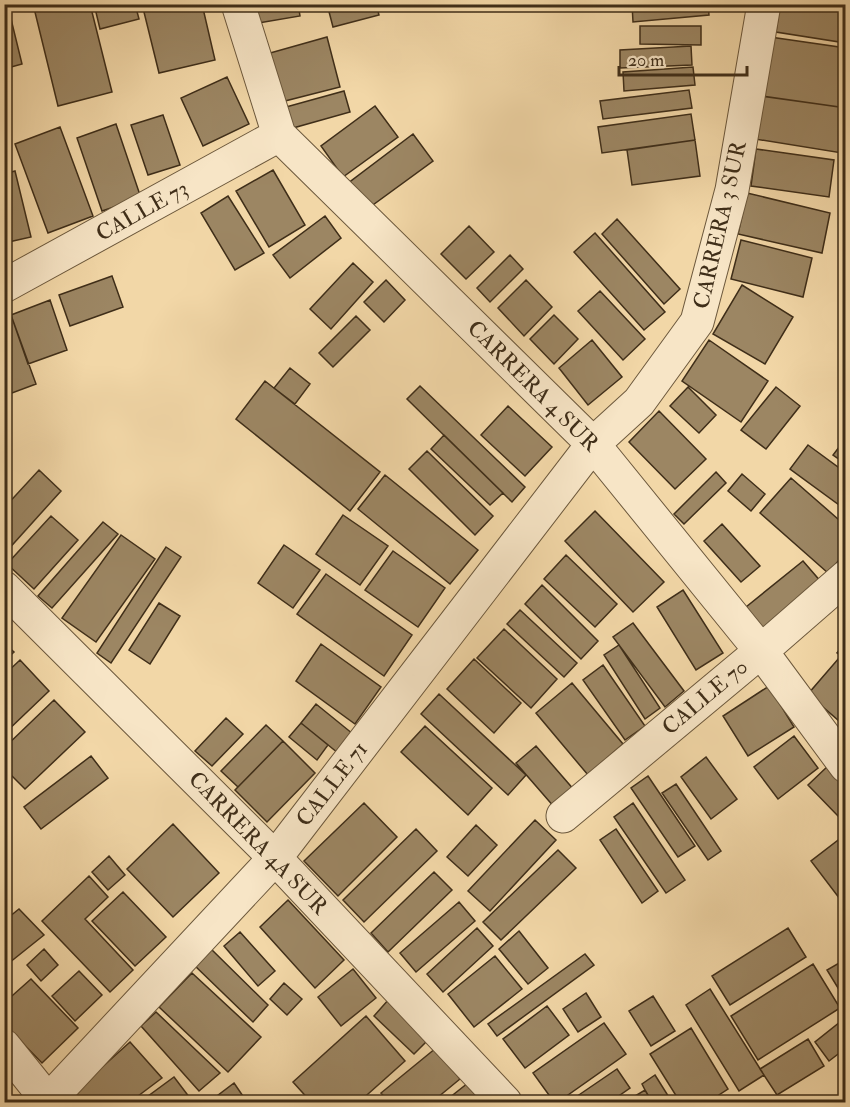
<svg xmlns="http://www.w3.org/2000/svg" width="850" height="1107" viewBox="0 0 850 1107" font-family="'IM FELL Double Pica',serif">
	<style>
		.building { fill: #9c8663; stroke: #3f2e19; stroke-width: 1.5 }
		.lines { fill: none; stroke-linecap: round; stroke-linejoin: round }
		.minor-casing { stroke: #6c583c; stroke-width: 35 }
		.minor { stroke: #f7e5c6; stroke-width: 33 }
		.labels { text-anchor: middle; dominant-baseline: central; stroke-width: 4.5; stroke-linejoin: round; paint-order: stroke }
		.street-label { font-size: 22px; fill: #3f2e19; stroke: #f7e5c6 }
	</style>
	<rect width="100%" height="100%" fill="#f2d7a7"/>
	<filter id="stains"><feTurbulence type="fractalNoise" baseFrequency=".00333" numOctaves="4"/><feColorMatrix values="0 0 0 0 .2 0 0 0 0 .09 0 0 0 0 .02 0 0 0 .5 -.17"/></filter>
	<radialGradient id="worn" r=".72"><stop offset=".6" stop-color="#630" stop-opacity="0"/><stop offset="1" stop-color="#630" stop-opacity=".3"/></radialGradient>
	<path class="building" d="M33,4H90L112,92L58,106Z
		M94,4H135L139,19L100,29Z
		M142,4H202L215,60L159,73Z
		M243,4H298L300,16L246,25Z
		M327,4H376L379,15L333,27Z
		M632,4H708L709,15L633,22Z
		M780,4H846V43L776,32Z
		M11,19L22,64L4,69V21Z
		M640,26H701V45L640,44Z
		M327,37L340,87L277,103L263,55Z
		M770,37L846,48V108L761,96Z
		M691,46L692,65L620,68V50Z
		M693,67L695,85L624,91L623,72Z
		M227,77L249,124L203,146L181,98Z
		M689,90L692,108L603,119L600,101Z
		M344,91L350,112L293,128L286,107Z
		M755,95L846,108V129L842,153L749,138Z
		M375,106L398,137L343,177L321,146Z
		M691,114L695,140L602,153L598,127Z
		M163,115L180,165L148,175L131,125Z
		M116,124L141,198L102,211L77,138Z
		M60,127L93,216L48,233L15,144Z
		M413,134L433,161L366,210L347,184Z
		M695,140L700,176L632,185L627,150Z
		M756,149L834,160L829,197L751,186Z
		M273,170L305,225L269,247L236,191Z
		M15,171L31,237L4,243V174Z
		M747,193L830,213L822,253L738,234Z
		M228,196L264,253L235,270L201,213Z
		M325,216L341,238L290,278L273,255Z
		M617,219L680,289L664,304L602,234Z
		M469,226L494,252L466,279L441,254Z
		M595,233L665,312L644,330L574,252Z
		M741,240L812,258L803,297L731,279Z
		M510,255L523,269L490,302L477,288Z
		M353,263L373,282L331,329L310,309Z
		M112,276L123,307L70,326L59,295Z
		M386,280L405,300L384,322L364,302Z
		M526,280L552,307L524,336L498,308Z
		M742,285L793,317L765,364L713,334Z
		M600,291L645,339L623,360L578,311Z
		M50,300L67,350L28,364L11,315Z
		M11,315L36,384L4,396V317Z
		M554,315L578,339L554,364L530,339Z
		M356,316L370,330L333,367L319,353Z
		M592,340L622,377L588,405L559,368Z
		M709,340L768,381L741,422L682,381Z
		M290,368L310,384L295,404L274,388Z
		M265,381L380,472L350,511L236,419Z
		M420,386L525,487L512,502L407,399Z
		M688,387L716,415L699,433L670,406Z
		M776,387L800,406L766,449L741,430Z
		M508,406L552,447L525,476L481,435Z
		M659,411L706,459L675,489L629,442Z
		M444,435L503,493L490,505L431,449Z
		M846,438V464L833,455Z
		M808,445L846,473V510L790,469Z
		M427,451L493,516L475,535L409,469Z
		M39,470L61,491L5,553L4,508Z
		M716,472L726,483L684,524L674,514Z
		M742,474L765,494L751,511L728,491Z
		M385,475L478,550L450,584L358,509Z
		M4,476L11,482L4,489Z
		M791,478L846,526V552L828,573L760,513Z
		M595,511L664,582L633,612L565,541Z
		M343,515L388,546L360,585L316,554Z
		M51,516L78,540L34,589L7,564Z
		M103,522L118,534L52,608L38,596Z
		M722,524L760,566L741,582L704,541Z
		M121,535L155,559L96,642L62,618Z
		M284,545L320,570L293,608L258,583Z
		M166,547L181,557L111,663L97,653Z
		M393,551L445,588L418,627L365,590Z
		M566,555L617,604L595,627L544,579Z
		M803,561L822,583L760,633L741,611Z
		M326,574L412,635L384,676L297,614Z
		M542,585L598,641L581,659L525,604Z
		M683,590L723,653L696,670L657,607Z
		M159,603L180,616L150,664L129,650Z
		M520,610L577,663L564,677L507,624Z
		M633,623L684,691L665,707L613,637Z
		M504,629L557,679L531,708L477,658Z
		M846,642V660L837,653Z
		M4,643L14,652L4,661Z
		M321,644L381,687L355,724L296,681Z
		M619,645L660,708L645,719L604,655Z
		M839,658L846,664V727L808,694Z
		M474,659L521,703L494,733L447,689Z
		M20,660L49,691L4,734V675Z
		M603,665L645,726L625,740L583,680Z
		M572,683L623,744L588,775L536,713Z
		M769,686L794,727L748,756L723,716Z
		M439,694L526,775L508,795L421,714Z
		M54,700L85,732L25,789L4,768V748Z
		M316,704L353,734L338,753L301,723Z
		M226,718L243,734L212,766L195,751Z
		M301,723L328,745L317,760L289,737Z
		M266,725L283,741L238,787L221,771Z
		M425,726L492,788L468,815L401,752Z
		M794,736L818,768L778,799L754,767Z
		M283,741L315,773L267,822L235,790Z
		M536,746L575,791L555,808L516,763Z
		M91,756L108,778L41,829L24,807Z
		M706,757L737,799L711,819L681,777Z
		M830,764L846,781V809L838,816L808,785Z
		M648,776L695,846L678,857L631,788Z
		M676,784L721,851L708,860L662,793Z
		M364,803L397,837L338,896L304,861Z
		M633,803L685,880L666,893L614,817Z
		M535,820L556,840L490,911L468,891Z
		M173,824L219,873L173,917L127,869Z
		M476,825L497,845L468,876L447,857Z
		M416,829L437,851L364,922L343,900Z
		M616,829L658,891L642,903L600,840Z
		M846,834V907L811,861Z
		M558,850L576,868L501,940L483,922Z
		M109,856L125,875L108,890L92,872Z
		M434,872L452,890L388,952L371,933Z
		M89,876L108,897L85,919L133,970L110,992L42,921Z
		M123,892L166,937L135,966L92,921Z
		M288,900L344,960L315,988L260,927Z
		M459,902L475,921L416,972L400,953Z
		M19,909L44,935L4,967V921Z
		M477,928L493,946L443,992L427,974Z
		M788,928L806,957L730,1005L712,976Z
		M519,931L548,968L528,984L499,949Z
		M240,932L275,971L258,986L224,946Z
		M209,947L268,1005L253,1022L193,964Z
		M44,949L58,965L41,981L27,965Z
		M585,954L594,965L497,1036L488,1024Z
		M495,956L522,989L474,1027L448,994Z
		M846,959V1001L827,970Z
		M813,964L840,1008L758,1060L731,1016Z
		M353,969L376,998L341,1026L318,997Z
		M79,971L102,995L75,1021L52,996Z
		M192,973L261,1037L228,1072L159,1007Z
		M31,979L78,1028L42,1063L4,1024V1003Z
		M284,983L302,999L287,1015L270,999Z
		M710,989L764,1075L739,1091L686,1005Z
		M586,993L601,1017L578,1032L563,1009Z
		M653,996L675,1031L651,1046L629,1011Z
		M389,999L429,1039L414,1054L374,1016Z
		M547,1006L569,1035L525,1068L503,1039Z
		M156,1012L220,1073L199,1091L141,1026Z
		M366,1016L405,1061L359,1102H311L293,1082Z
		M845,1018L846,1048L829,1061L815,1042Z
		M604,1023L626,1054L558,1102H554L533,1073Z
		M691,1028L728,1089L719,1095L724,1102H680L650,1054Z
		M808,1039L824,1066L777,1095L760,1069Z
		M130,1042L162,1078L130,1102H78L71,1095Z
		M436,1048L460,1079L432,1102H389L381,1093Z
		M617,1069L630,1088L610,1102H571L570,1101Z
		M655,1075L672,1102H652L645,1090L642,1084Z
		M174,1077L193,1102H140Z
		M473,1079L487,1096L479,1102H444Z
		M234,1083L247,1102H221L217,1096Z
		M645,1090L652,1102H625Z"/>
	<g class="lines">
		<defs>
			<path id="minor" d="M238,4L279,135L593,444L761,651L846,766
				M4,286L279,135
				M4,588L275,858L505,1102
				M563,816L761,651L846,577
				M4,1046L49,1102
				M47,1102L275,858L593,444L639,402L697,322L732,190L764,4"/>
		</defs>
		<use href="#minor" class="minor-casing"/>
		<use href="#minor" class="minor"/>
	</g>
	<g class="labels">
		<g class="street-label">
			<text transform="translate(142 211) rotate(-29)">CALLE 73</text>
			<text transform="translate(720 225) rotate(-77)">CARRERA 3 SUR</text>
			<text transform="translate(533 386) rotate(45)">CARRERA 4 SUR</text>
			<text transform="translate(705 697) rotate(-40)">CALLE 70</text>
			<text transform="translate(332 784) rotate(-52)">CALLE 71</text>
			<text transform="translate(258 843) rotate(46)">CARRERA 4A SUR</text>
		</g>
	</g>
	<rect width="850" height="1107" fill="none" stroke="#f2d7a7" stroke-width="24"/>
	<rect x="6" y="6" width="838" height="1095" fill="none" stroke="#3f2e19" stroke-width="3"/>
	<rect x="12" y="12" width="826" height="1083" fill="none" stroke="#3f2e19" stroke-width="1.5"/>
	<path d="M619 66v9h128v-9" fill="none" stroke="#3f2e19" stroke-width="3"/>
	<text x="628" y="66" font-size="18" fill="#3f2e19" stroke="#f7e5c6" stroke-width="4.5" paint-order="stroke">20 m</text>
	<rect width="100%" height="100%" filter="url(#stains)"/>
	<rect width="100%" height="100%" fill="url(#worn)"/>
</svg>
